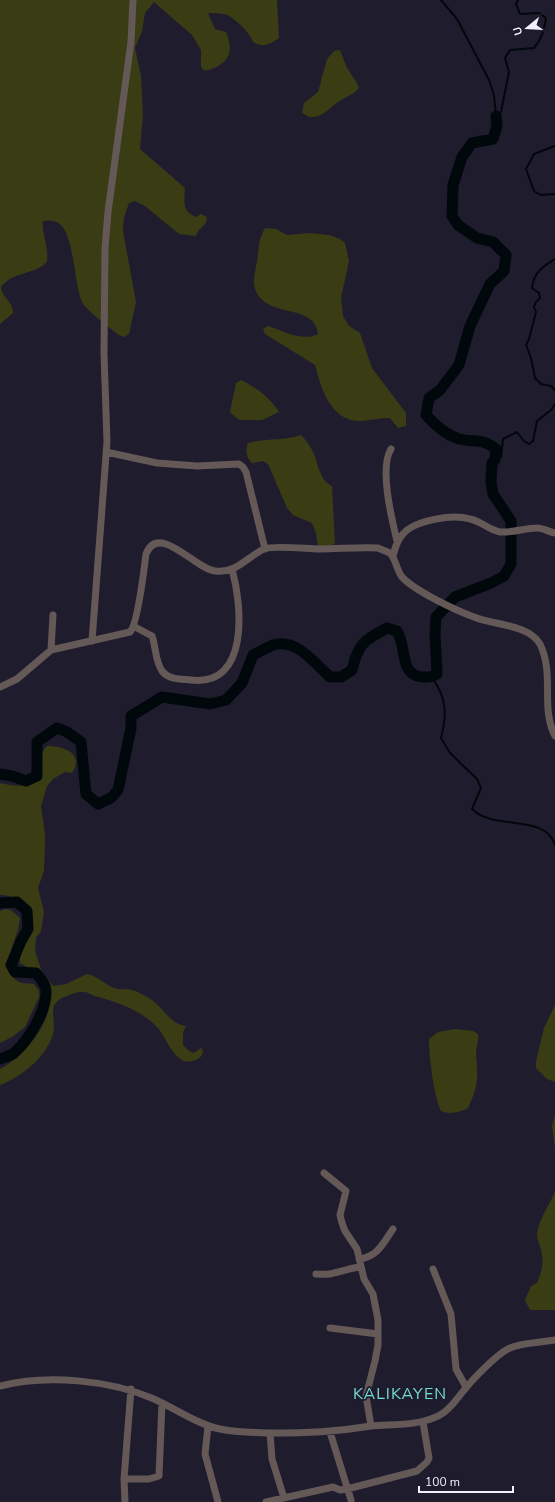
<svg xmlns="http://www.w3.org/2000/svg" width="555" height="1502" viewBox="0 0 555 1502" font-family="'Nunito Sans',sans-serif">
	<style>
		.green { fill: #3a3c14 }
		.lines { fill: none; stroke-linecap: round; stroke-linejoin: round }
		.stream { stroke: #01080b; stroke-width: 2 }
		.river { stroke: #01080b; stroke-width: 11 }
		.street { stroke: #645957; stroke-width: 7 }
		.labels { text-anchor: middle; dominant-baseline: central; stroke-width: 3.5; stroke-linejoin: round; paint-order: stroke }
		.quarter-label { font-size: 16px; letter-spacing: 1px; fill: #72ddd5; stroke: #1f1c2e }
	</style>
	<rect width="100%" height="100%" fill="#1f1c2e"/>
	<path class="green" d="M0,0H277L279,38C269,45 263,48 253,42C250,33 236,19 227,15C221,13 214,13 208,13L215,29L226,32C235,54 228,65 205,71L201,67V50L192,35L154,2L145,13L142,31L135,48L141,76L143,115L140,149L185,188C184,201 182,212 196,217L201,214L207,217L206,223L198,231L196,236L179,234L145,206L135,201L129,203L124,217L123,231L136,302L129,334L124,337L119,335C111,329 85,309 82,302C74,283 74,238 61,225C56,220 49,220 43,221C41,232 49,247 47,262C32,276 13,271 1,287C2,298 13,301 13,313L0,324Z
		M340,50L347,68L357,83L359,88C353,95 345,97 338,102C327,110 323,118 309,117L302,113L304,103L318,92L327,59L334,51Z
		M265,228L276,229L287,235L310,233L329,235L340,239L345,243L349,261L341,298L343,316L349,326L360,333L372,368L406,413V426L398,428L390,418C380,418 372,420 362,421C331,423 321,388 315,365L265,334L263,329L268,326C283,331 303,342 318,334C315,302 266,320 255,289C252,280 256,269 257,261C260,246 257,243 265,228Z
		M241,380C257,388 269,397 279,412L262,420H239L230,412L236,383Z
		M301,435C305,439 308,443 311,448C318,459 318,480 332,486L335,544L324,547L318,546L316,533L312,523L293,515L287,508L268,464L263,461L252,463C246,456 245,452 248,443C266,438 284,441 301,435Z
		M47,746C63,746 85,753 72,773L65,772L53,779L47,786L41,806L45,835V847L44,871L38,888L44,912L41,931L36,938L35,951L42,972L53,986L66,984L87,974C98,976 104,984 114,988C119,990 122,989 126,989C136,990 144,995 152,1000C164,1009 170,1024 186,1026L183,1033V1045L189,1051L194,1053L201,1048L203,1050C203,1060 190,1064 182,1060C171,1054 165,1036 157,1027C141,1010 117,1002 95,996C91,995 88,992 84,992C78,991 72,994 67,996C43,1004 59,1021 52,1037C44,1059 21,1077 0,1085V1069C28,1055 68,1005 41,976C35,970 27,967 20,963C18,942 47,917 20,901C13,897 8,895 0,895V783C17,787 30,788 42,775C42,765 39,753 47,746Z
		M5,909L11,910L20,918C19,922 19,926 18,930C12,948 0,971 19,982C24,984 29,983 34,984L39,991V997L25,1027L12,1037L0,1043V911Z
		M555,1005V1082L547,1079L536,1068V1062L544,1028Z
		M455,1029L473,1031L478,1034C479,1041 476,1046 476,1053C478,1078 479,1085 468,1108C460,1112 450,1115 441,1111C434,1097 429,1056 429,1039L438,1032Z
		M555,1115V1148L552,1126Z
		M555,1191V1310H530L525,1300L531,1286L537,1283C542,1271 544,1262 541,1249C539,1245 537,1239 537,1234C539,1218 550,1205 555,1191Z"/>
	<g class="lines">
		<path class="stream" d="M441,0L457,19L489,80L494,95L496,116
			M496,116L501,112L509,72L505,58L510,50L534,48C542,39 544,30 546,18L539,13L520,14L516,4L518,0
			M555,146L534,154L526,169L534,191L541,195L555,194
			M555,259C542,267 534,272 532,288L539,293L540,298L536,302L534,307L536,312L529,339L526,345L531,358L535,378L541,384L551,386L555,390
			M492,463L501,457L503,439L517,432L524,441L529,444L533,441L537,421L551,410L555,404
			M431,677C447,696 447,715 441,738L450,753L477,779L481,788L472,809C494,831 545,813 555,845"/>
		<path class="river" d="M0,774L12,776L26,781L37,776V742L57,728L67,732L81,742L86,794L98,804L111,798L118,790L131,728V716L162,697L210,704L226,700L242,683L253,655C259,652 266,648 273,645C297,638 314,663 330,677H341L352,670C358,644 364,640 387,628L397,631C407,647 399,675 422,677C429,677 432,677 437,674L435,634L436,617L455,597L491,583L504,576L511,564V521L493,494L491,482L492,463L495,460L496,449C480,437 475,443 459,439C446,435 435,425 426,415L429,398L440,390L459,365L470,326L490,284L504,271L506,255L493,242L477,238L458,225L452,216L453,185L462,157L472,143L493,139L497,126L496,116
			M0,903L17,902L27,911L28,929L21,941L11,965L15,972L36,973C40,978 46,984 46,991C47,1010 28,1041 14,1053C11,1056 4,1057 0,1059"/>
		<path class="street" d="M391,449C379,468 392,520 397,541
			M106,452L157,463L197,466L239,464L243,467L246,472L265,549
			M393,556C395,548 397,540 403,534C415,520 453,514 470,519C481,521 489,530 500,532C513,533 525,528 537,528C543,528 549,532 555,533
			M135,627L152,636C156,647 155,661 162,671C169,680 181,679 191,680C250,687 242,605 232,569
			M92,641L107,442L104,353L105,248L108,212L131,42L133,0
			M51,650L53,615
			M0,687L17,679L51,650L130,632C138,624 144,569 146,554C159,522 195,569 215,571C236,574 248,556 264,549C273,545 308,549 319,549C339,549 358,547 378,548L390,553C396,559 396,569 402,577C415,591 455,610 474,617C493,625 528,624 540,644C555,675 540,707 555,736
			M359,1259C378,1257 383,1243 393,1229
			M433,1269L451,1314L456,1369L466,1387
			M316,1274C335,1276 343,1269 360,1267
			M330,1328L378,1334
			M0,1386C47,1374 110,1380 154,1399C176,1409 197,1424 220,1429C237,1433 254,1432 271,1433C308,1433 335,1432 371,1426L366,1396L375,1361L378,1345V1320L373,1294L364,1279L357,1249L345,1231L342,1223L340,1215L346,1191L324,1173
			M208,1426L205,1454L218,1502
			M371,1426C393,1424 420,1426 440,1415C451,1409 457,1398 465,1389C473,1379 499,1352 510,1348C524,1342 540,1343 555,1340
			M330,1432L351,1500
			M270,1433L272,1459L284,1498
			M124,1479H149L159,1476L162,1403
			M125,1502L124,1479L131,1389
			M266,1502L333,1487L340,1490L347,1489L417,1471L427,1462L429,1458L423,1422"/>
	</g>
	<g class="labels">
		<g class="quarter-label">
			<text x="400" y="1394">KALIKAYEN</text>
		</g>
	</g>
	<g transform="translate(527 28) rotate(252)" stroke="#1f1c2e" stroke-width="3" paint-order="stroke">
	<path d="M0-3L7 15L0 10L-7 15Z" fill="#f1f0fc"/>
	<text y="-6" font-size="11" font-weight="bold" text-anchor="middle" fill="#f1f0fc">U</text>
	</g>
	<path d="M419 1486v6h94v-6" fill="none" stroke="#f1f0fc" stroke-width="2"/>
	<text x="425" y="1486" font-size="12" fill="#f1f0fc" stroke="#1f1c2e" stroke-width="3" paint-order="stroke">100 m</text>
</svg>
